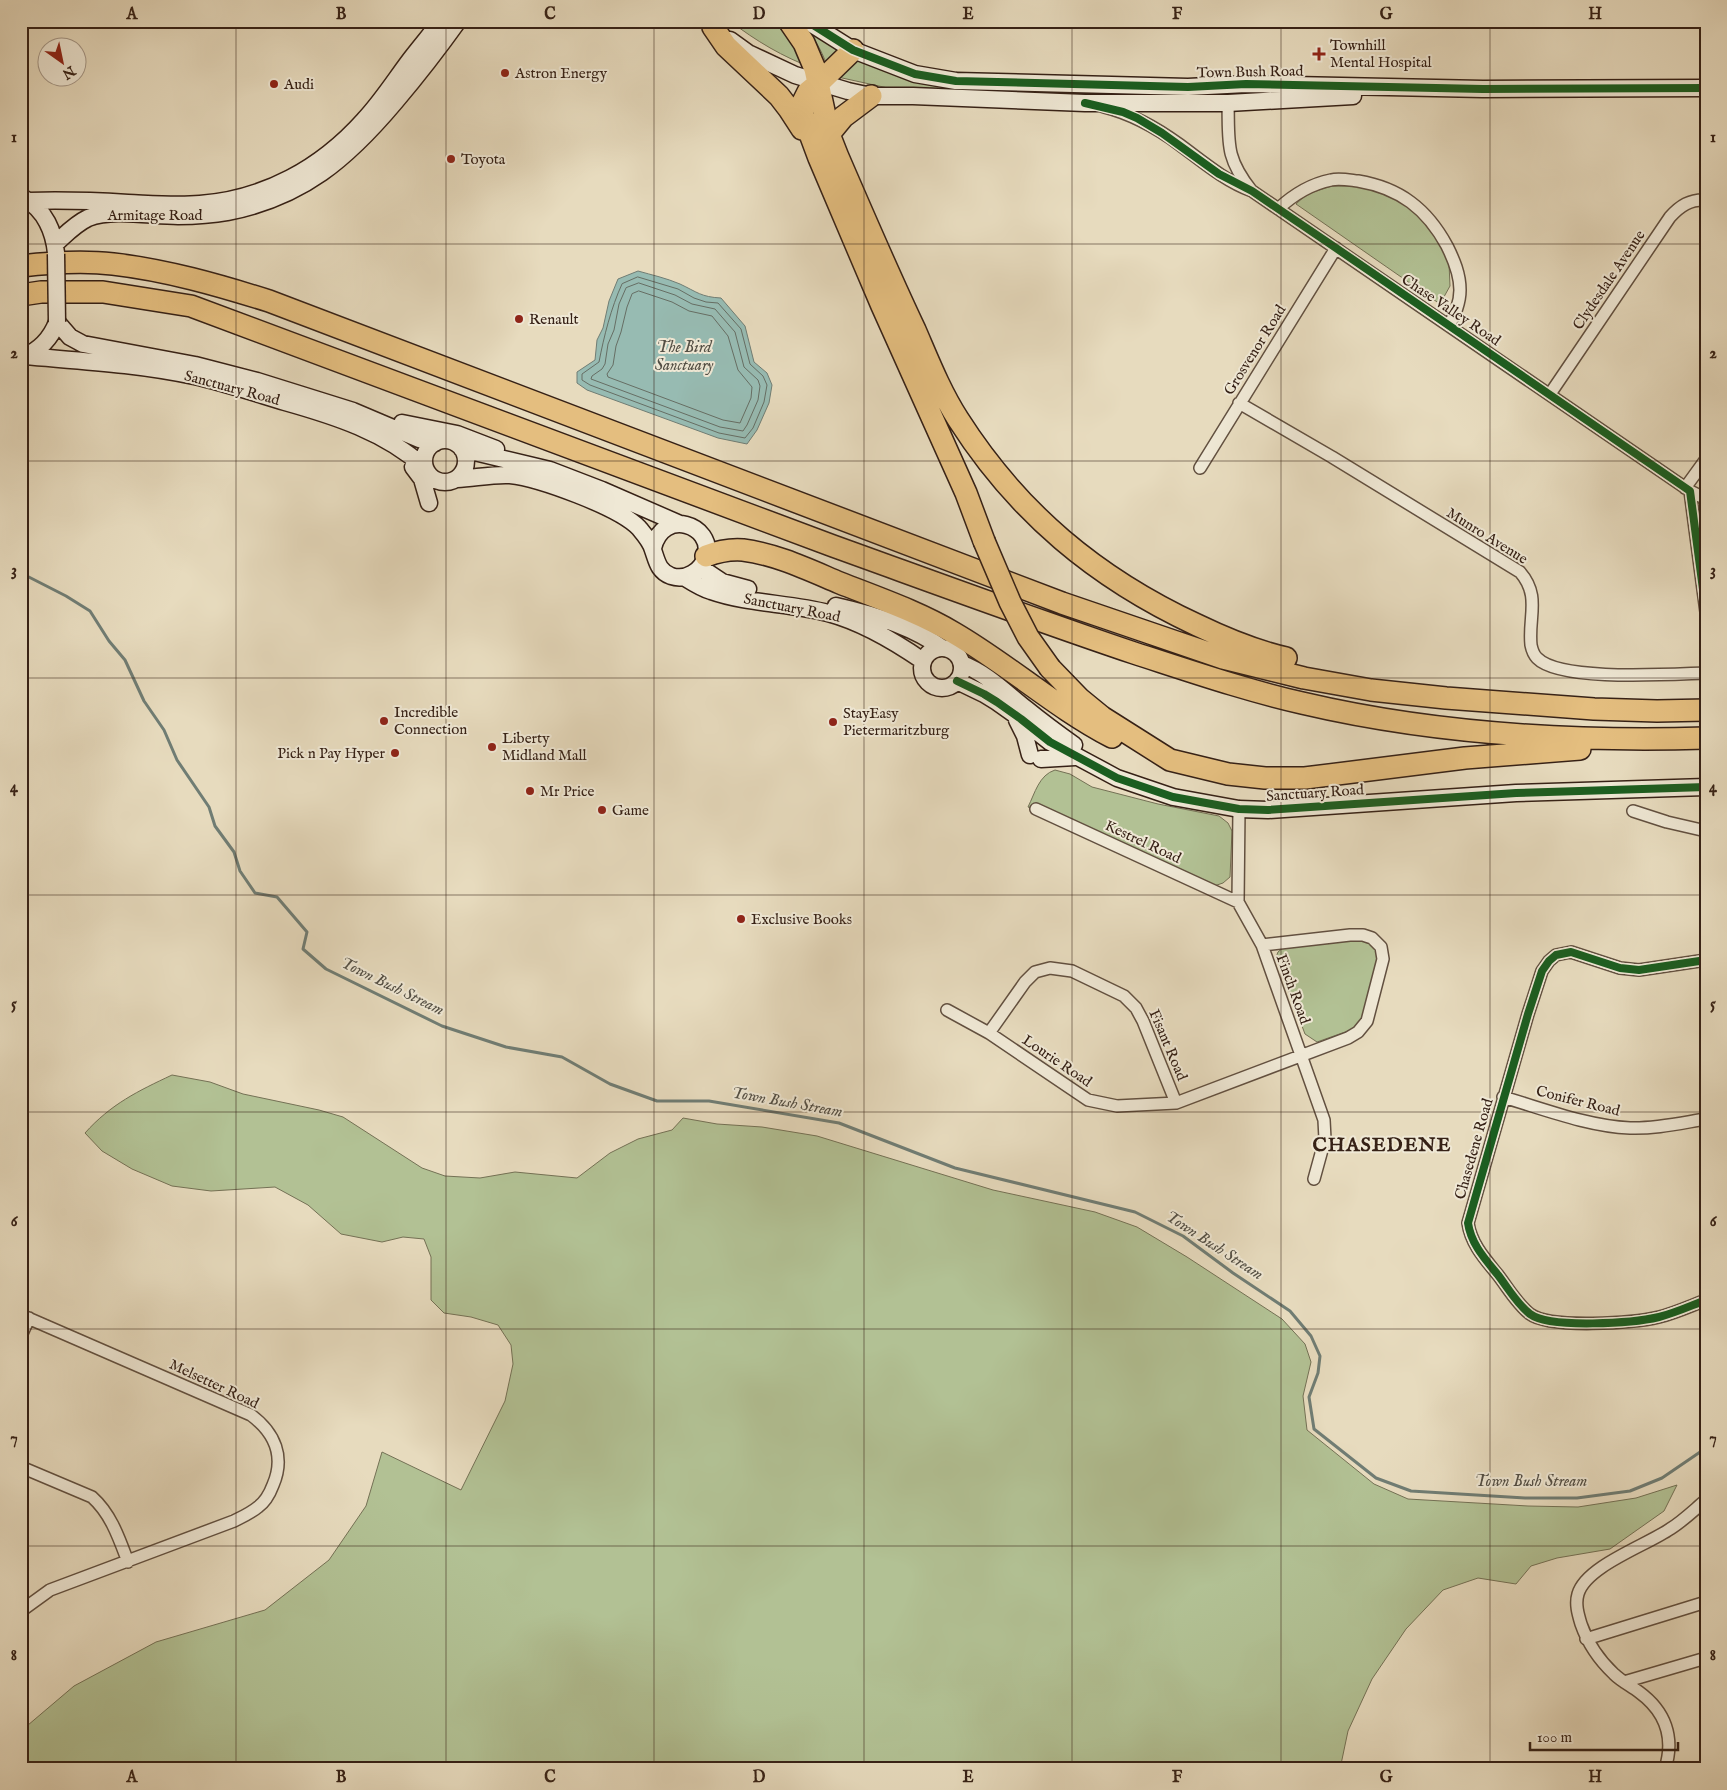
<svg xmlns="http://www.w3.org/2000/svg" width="1727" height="1790" viewBox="0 0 1727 1790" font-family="'IM FELL English',serif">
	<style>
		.green { fill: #b2c194; stroke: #747155 }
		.water { fill: #97bbb2; stroke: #707d74 }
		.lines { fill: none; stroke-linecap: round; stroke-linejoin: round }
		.shore { stroke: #666e64; stroke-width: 1 }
		.stream { stroke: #707d74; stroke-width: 3 }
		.street-casing { stroke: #625040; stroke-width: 14 }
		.secondary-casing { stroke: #362116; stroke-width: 19 }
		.highway-casing { stroke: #362116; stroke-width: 24 }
		.street { stroke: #efe8d5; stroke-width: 11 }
		.secondary { stroke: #efe8d5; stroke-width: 16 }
		.highway { stroke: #e4be7f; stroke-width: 21 }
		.secondary-bridge-casing { stroke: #362116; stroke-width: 19; stroke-linecap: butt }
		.highway-bridge-casing { stroke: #362116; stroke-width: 24; stroke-linecap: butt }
		.secondary-bridge { stroke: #efe8d5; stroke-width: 16 }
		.highway-bridge { stroke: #e4be7f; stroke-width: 21 }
		.cycleway-casing { stroke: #efe8d5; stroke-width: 11 }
		.cycleway { stroke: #1b5e20; stroke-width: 8 }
		.grid { fill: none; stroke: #362116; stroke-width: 1; stroke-opacity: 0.55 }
		.poi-dot { fill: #8f2418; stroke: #efe8d5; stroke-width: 2 }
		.labels { text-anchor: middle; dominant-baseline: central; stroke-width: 4; stroke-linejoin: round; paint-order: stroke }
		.poi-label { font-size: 15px; fill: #362116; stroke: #efe8d5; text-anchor: start }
		.street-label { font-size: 15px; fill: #362116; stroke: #efe8d5 }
		.water-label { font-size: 16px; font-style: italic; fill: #534f45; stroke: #efe8d5 }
		.district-label { font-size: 20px; font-weight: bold; letter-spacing: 1px; fill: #362116; stroke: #efe8d5 }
		.neatline { fill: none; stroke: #362116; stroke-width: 2 }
		.grid-label { font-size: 16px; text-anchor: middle; font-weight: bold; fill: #362116 }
	</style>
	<rect width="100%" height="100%" fill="#e7dbbe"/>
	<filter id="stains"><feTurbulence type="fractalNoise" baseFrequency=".004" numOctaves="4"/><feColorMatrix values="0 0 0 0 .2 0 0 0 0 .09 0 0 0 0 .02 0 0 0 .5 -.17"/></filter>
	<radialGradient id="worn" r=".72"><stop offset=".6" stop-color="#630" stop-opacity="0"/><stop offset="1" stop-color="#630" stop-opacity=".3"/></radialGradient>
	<path class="green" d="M730,21H789L813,68C783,57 756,41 730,21Z
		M800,21L844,47L827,66C821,48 813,36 800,21Z
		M853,56L976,87L1017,93L888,88L833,76Z
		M1332,186H1356L1380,191L1405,201L1438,232L1449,263L1450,286L1440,304L1296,204L1307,194Z
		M1055,770L1070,774L1092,787L1158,804L1219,816L1228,823L1232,831L1230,877L1223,883L1214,886L1028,807C1035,793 1039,775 1055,770Z
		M1371,939L1381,950L1365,1016L1359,1027L1317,1042L1305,1034L1276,957L1278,952L1285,946Z
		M172,1075L210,1082L243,1094L319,1110L343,1117L422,1168L445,1176L480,1178L515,1172L577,1178L610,1153L638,1139L672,1130L683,1118L717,1124L762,1127L817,1136L993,1190L1095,1212L1137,1227L1187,1257L1282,1319L1305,1344L1311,1362L1303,1396L1307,1430L1374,1484L1408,1499L1528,1506L1578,1507L1636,1498L1677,1485L1664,1511L1610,1549L1557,1558L1531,1566L1516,1584L1478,1578L1443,1590L1406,1629L1372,1679L1348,1731L1340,1769H21V1731L74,1686L156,1642L265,1610L329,1560L366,1506L382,1452L461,1490L505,1401L513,1364L511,1345L498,1325L471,1317L444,1313L431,1300V1257L424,1239L403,1237L382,1242L341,1234L308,1205L275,1187L211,1191L172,1186L132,1169L102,1151L85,1133C111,1104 138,1091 172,1075Z"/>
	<path class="water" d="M638,271C652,275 666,278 680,284C697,292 701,297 721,298L745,326L754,362L767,373L772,385L769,403L757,430L747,444L718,438L587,390L577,383V372L595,360L597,340L603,328L609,301L618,279Z"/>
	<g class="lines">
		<path class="shore" d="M638,277L678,289L694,298L706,302L718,303L741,329L750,364L763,376L767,385L764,402L753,428L745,438L719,433L590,385L582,380V374L599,362C604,336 611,308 622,284Z
			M639,283L675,295L692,304L715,309L735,332L744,367L758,380L760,386L758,400L747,425L743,431L720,427L591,379L592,376L602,369L605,364L608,344L614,330L619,304L626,288Z
			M639,291L672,302L689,311L712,316L728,336L738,370L752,387L751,398L740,423L723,420L608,377L607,374L613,365L616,346L621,332L627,307L632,294Z"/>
		<path class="stream" d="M21,573L66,596L90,611L109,641L125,660L144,701L164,730L177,760L209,807L215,826L234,852L240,871L255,893L277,897L307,932L303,949L326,969L442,1026L506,1047L562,1057L610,1084L657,1101H709L839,1123L955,1168L1135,1212L1183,1236L1233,1273L1290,1311L1311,1336L1320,1356L1318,1373L1309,1397L1314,1429L1376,1478L1411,1491L1525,1498H1577L1630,1491L1662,1478L1706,1448"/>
		<defs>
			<path id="street" d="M1228,103C1229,143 1225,157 1251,190
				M1104,107C1132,114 1157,128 1180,145C1203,162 1225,181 1252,191L1690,491L1706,612
				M1278,209C1293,195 1311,184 1331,180C1339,178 1349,180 1358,181C1400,188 1427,209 1447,246C1454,260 1460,274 1460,290C1460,303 1455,314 1449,326
				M1550,394L1670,217C1680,206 1690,199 1706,200
				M1239,403L1332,457L1520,572C1541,596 1528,617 1531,645C1532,650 1534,655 1537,658C1560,682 1672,674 1706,673
				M1200,468L1336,248
				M1685,488L1706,459
				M1690,491L1706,499
				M1036,809L1238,902
				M1239,809L1238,902L1262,945L1324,1120L1325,1139L1314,1179
				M1633,811L1667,822L1706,831
				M1706,960L1639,970L1620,968L1571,952L1556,955L1549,961L1542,971L1528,1014L1468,1223C1471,1244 1485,1259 1498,1275C1508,1288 1517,1304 1530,1314C1550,1329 1634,1323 1659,1317C1675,1313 1690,1306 1706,1300
				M947,1010L989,1033L1088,1100L1117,1106L1176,1103L1348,1038L1358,1032L1367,1021L1383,959L1381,947L1372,938L1363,935H1350L1262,945
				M989,1033L1025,982L1035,972L1050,968L1072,971L1124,996L1136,1008L1143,1021L1176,1103
				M1503,1097C1544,1109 1587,1126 1630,1128C1655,1129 1681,1123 1706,1119
				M21,1315L251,1415C275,1433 285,1457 273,1485C270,1493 265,1502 258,1507C251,1513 242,1517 234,1521L50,1590L21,1611
				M21,1336L29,1318
				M21,1467L92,1497C111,1514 119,1538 128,1562
				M1586,1639L1706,1602
				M1624,1682L1706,1658
				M1665,1769C1675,1737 1665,1711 1639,1692C1631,1686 1621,1681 1614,1674C1598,1659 1588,1644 1581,1624C1578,1614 1575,1604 1578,1594C1586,1566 1647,1545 1670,1529C1683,1521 1694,1510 1706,1500"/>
			<path id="secondary" d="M807,21L853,50L915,74L956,81L1188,87L1246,84L1483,89L1706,88
				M730,40L748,53L795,75L848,91L871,96H913L1085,103H1228L1353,96
				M25,199C45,210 54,232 56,253
				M29,201C62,200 95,201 128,203C152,204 176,206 200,204C265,199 321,168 364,120C381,102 395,80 410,60C420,47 431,34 441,21
				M55,244C65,235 75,224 88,218C113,208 151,216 178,216C195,216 212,215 228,212C303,197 347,159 395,102C417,76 438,49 458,21
				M57,322L70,337L83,344L195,365L257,381L353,411L419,439L435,443
				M25,356C81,361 138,364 194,376C225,383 255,393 285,402C335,416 385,432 424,467
				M23,357C40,350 51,338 57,322
				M402,423L457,434L496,449
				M424 461a21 21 0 1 1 42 0a21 21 0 1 1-42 0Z
				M462,449L550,470L602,490L680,524
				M413,467L422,479L429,503
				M457,479C475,478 493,474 510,475C539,478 619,507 639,528C644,534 651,542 653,550C657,561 658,571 671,576C686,581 702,571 706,556C714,525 663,507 653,548
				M701,568L722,582L748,589
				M684,577C692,582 701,588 711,591C748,604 790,603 828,613C862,622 894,641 923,661
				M836,606C872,614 912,626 942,648
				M922 668a20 20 0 1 1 40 0a20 20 0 1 1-40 0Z
				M962,664C986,673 1005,692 1025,708C1041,721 1057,733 1074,745
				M957,681L984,694L997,702L1021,719L1050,742L1117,778L1173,797L1239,809L1268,810L1516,793L1706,787
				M1017,720L1025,736L1030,755
				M1041,759L1075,757"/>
			<path id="highway" d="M789,21L804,43L815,69L829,134L838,157C863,215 888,273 915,330C928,360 940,391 958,419C1018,513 1096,578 1197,625C1226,639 1255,651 1286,658
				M713,27L726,46L779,96L789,109L802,129
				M853,50L819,83L808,92L803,102V115L819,158L882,306L966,493L984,541
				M829,134L843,117L871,96
				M21,266C48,263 86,261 113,264C166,270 218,285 269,301L1062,603L1223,658L1304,678L1371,690L1446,698L1594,709L1657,711L1706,710
				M21,295L41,292H103L191,306C405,387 619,468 833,546C933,582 1033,619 1134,653C1190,671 1245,690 1302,703C1434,734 1570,742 1706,738
				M706,556C719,551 730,549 743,550C776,554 809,570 840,583C878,598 919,612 954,633C1009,665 1056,708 1112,737
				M1050,668L1080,699L1102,717L1170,760L1228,774L1265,778H1305L1465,758L1580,749"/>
		</defs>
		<use href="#street" class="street-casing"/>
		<use href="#secondary" class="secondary-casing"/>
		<use href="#highway" class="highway-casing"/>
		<use href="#street" class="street"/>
		<use href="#secondary" class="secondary"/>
		<use href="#highway" class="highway"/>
		<defs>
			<path id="secondary-bridge" d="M56,254L57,322"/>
			<path id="highway-bridge" d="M984,541L1010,602L1028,637L1050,668"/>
		</defs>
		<use href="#secondary-bridge" class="secondary-bridge-casing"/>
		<use href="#highway-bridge" class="highway-bridge-casing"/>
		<use href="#secondary-bridge" class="secondary-bridge"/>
		<use href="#highway-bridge" class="highway-bridge"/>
		<defs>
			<path id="cycleway" d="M807,21L853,50L915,74L956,81L1188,87L1246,84L1483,89L1706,88
				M1085,103L1123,112L1137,118L1162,133L1219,174L1252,191L1336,248L1690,491L1706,612
				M957,681L984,694L997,702L1021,719L1050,742L1117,778L1173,797L1239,809L1268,810L1516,793L1706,787
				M1706,960L1639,970L1620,968L1571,952L1556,955L1549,961L1542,971L1528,1014L1468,1223C1471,1244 1485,1259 1498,1275C1508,1288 1517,1304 1530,1314C1550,1329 1634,1323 1659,1317C1675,1313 1690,1306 1706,1300"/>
		</defs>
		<use href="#cycleway" class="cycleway-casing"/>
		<use href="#cycleway" class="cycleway"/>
	</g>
	<path class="grid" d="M236,21V1769M446,21V1769M654,21V1769M864,21V1769M1072,21V1769M1281,21V1769M1490,21V1769M21,244H1706M21,461H1706M21,678H1706M21,895H1706M21,1112H1706M21,1329H1706M21,1546H1706"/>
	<g class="poi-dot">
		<path d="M1316.5 46.5h5v5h5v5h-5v5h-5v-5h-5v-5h5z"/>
		<circle cx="505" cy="73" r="5"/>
		<circle cx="274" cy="84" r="5"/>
		<circle cx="451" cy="159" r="5"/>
		<circle cx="519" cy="319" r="5"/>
		<circle cx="384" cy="721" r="5"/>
		<circle cx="833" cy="722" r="5"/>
		<circle cx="492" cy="747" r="5"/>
		<circle cx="395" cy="753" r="5"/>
		<circle cx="530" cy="791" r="5"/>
		<circle cx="602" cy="810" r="5"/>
		<circle cx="741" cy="919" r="5"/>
	</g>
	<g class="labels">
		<g class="poi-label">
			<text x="1330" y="45">Townhill<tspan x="1330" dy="17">Mental Hospital</tspan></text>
			<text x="515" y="73">Astron Energy</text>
			<text x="284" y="84">Audi</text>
			<text x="461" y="159">Toyota</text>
			<text x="529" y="319">Renault</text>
			<text x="394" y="712">Incredible<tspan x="394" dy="17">Connection</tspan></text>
			<text x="843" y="713">StayEasy<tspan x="843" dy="17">Pietermaritzburg</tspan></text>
			<text x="502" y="738">Liberty<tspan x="502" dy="17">Midland Mall</tspan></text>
			<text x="385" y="753" text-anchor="end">Pick n Pay Hyper</text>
			<text x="540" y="791">Mr Price</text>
			<text x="612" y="810">Game</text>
			<text x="751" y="919">Exclusive Books</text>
		</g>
		<g class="street-label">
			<text transform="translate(1250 72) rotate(-1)">Town Bush Road</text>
			<text x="155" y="215">Armitage Road</text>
			<text transform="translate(1609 280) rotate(-56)">Clydesdale Avenue</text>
			<text transform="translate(1451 310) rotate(34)">Chase Valley Road</text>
			<text transform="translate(1255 350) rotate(-58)">Grosvenor Road</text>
			<text transform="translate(232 388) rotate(15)">Sanctuary Road</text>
			<text transform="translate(1487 536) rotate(32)">Munro Avenue</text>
			<text transform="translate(792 608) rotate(11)">Sanctuary Road</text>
			<text transform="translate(1315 793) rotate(-4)">Sanctuary Road</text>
			<text transform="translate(1143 842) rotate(25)">Kestrel Road</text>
			<text transform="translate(1293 989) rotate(70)">Finch Road</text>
			<text transform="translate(1168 1045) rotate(67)">Fisant Road</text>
			<text transform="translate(1057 1061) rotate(34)">Lourie Road</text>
			<text transform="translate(1578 1101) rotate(14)">Conifer Road</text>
			<text transform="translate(1474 1149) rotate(-74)">Chasedene Road</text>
			<text transform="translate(214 1384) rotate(25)">Melsetter Road</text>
		</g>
		<g class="water-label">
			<text x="684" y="348">The Bird<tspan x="684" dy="18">Sanctuary</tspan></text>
			<text transform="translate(392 987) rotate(26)">Town Bush Stream</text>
			<text transform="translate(787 1103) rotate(10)">Town Bush Stream</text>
			<text transform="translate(1214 1246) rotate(33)">Town Bush Stream</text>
			<text x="1531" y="1482">Town Bush Stream</text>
		</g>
		<g class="district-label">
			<text x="1382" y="1145">CHASEDENE</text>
		</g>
	</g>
	<rect width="1727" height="1790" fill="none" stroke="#e7dbbe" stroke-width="55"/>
	<g transform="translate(62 62) rotate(147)"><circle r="24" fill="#efe8d5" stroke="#a59889"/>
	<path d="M0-4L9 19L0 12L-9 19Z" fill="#8f2418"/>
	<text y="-8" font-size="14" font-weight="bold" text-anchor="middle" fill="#362116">N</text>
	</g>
	<path d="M1530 1742v8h148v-8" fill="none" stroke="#362116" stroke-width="2.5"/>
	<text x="1537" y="1742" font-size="15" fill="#362116" stroke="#efe8d5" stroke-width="4" paint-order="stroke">100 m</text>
	<rect x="28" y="28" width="1672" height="1734" class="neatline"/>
	<g class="grid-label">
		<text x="132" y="19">A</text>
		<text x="341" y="19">B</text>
		<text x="550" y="19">C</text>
		<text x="759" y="19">D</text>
		<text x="968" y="19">E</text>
		<text x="1177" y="19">F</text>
		<text x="1386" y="19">G</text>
		<text x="1595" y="19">H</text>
		<text x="14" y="142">1</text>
		<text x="1713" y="142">1</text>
		<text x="14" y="358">2</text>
		<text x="1713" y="358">2</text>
		<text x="14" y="575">3</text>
		<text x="1713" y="575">3</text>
		<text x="14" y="792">4</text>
		<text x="1713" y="792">4</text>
		<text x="14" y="1009">5</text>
		<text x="1713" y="1009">5</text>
		<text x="14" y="1226">6</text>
		<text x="1713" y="1226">6</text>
		<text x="14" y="1443">7</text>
		<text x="1713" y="1443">7</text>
		<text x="14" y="1660">8</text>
		<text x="1713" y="1660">8</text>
		<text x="132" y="1782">A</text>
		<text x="341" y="1782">B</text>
		<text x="550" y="1782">C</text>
		<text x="759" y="1782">D</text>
		<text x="968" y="1782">E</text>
		<text x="1177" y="1782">F</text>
		<text x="1386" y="1782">G</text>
		<text x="1595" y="1782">H</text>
	</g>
	<rect width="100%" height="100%" filter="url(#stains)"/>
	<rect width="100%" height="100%" fill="url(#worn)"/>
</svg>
